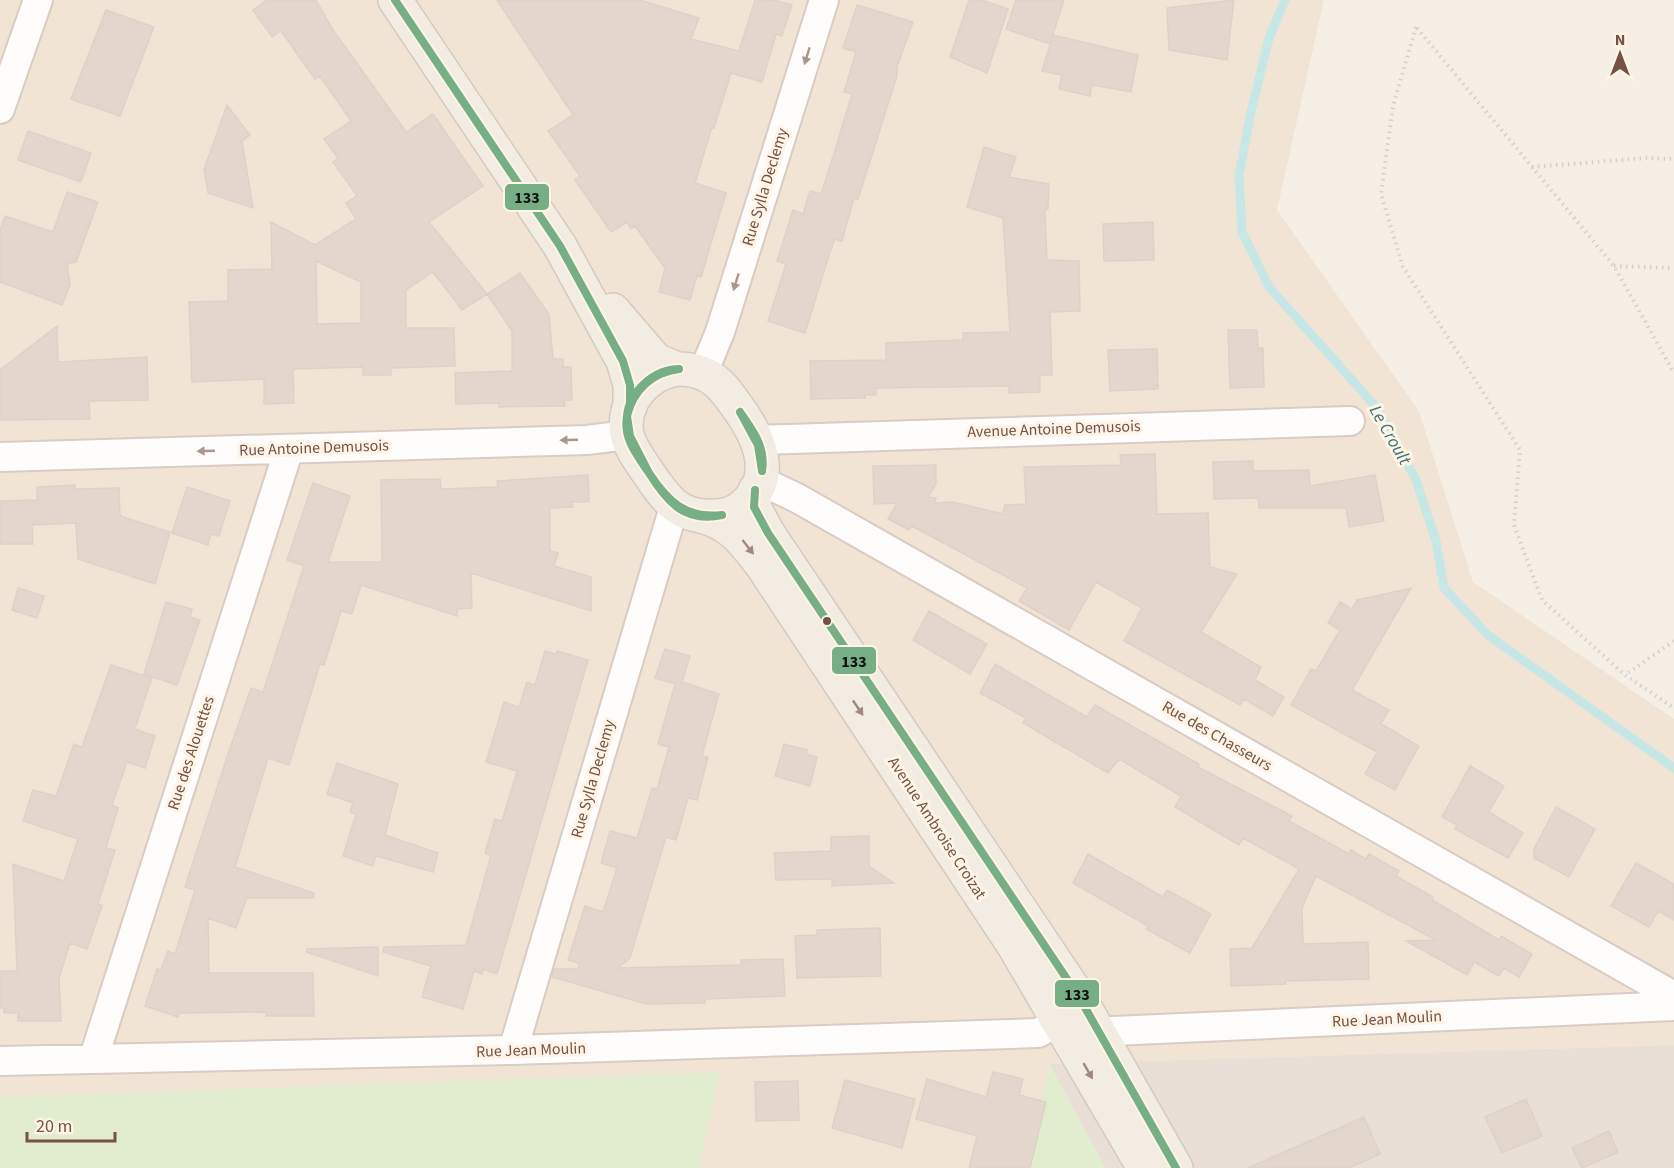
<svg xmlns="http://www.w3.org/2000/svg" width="1674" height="1168" viewBox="0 0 1674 1168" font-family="'Source Sans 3',sans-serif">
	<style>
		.residential { fill: #f2e4d5 }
		.industrial { fill: #e9dfd7 }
		.green { fill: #e2edcf }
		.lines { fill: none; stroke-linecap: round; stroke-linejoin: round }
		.stream { stroke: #c7e7e7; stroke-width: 9 }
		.building { fill: #e3d6cd; stroke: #dfd1c8; stroke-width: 1.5; fill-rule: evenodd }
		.minor-casing { stroke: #d8ccc4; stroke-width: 32 }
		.primary-casing { stroke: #d5cac3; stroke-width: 36 }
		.path { stroke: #d9cfca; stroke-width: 4; stroke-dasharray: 1.5 4.5; stroke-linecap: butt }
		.minor { stroke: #fefdfb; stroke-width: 28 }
		.primary { stroke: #f2ece3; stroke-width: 33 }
		.bus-1-casing { stroke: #fff4e6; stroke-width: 12 }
		.bus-1 { stroke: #76af85; stroke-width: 8 }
		.oneway { fill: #ab978e }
		.oneway2 { fill: #a0897d }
		.bus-dot { fill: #745346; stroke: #fff4e6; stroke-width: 2 }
		.labels { text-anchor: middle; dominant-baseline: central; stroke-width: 6; stroke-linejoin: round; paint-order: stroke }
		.street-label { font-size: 16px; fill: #745346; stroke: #fff4e6 }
		.water-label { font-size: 18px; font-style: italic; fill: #39747c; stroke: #fff4e6 }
		.line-badge { stroke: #fff4e6; stroke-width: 2 }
		.pale-badge-label { font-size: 16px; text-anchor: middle; font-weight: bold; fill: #111 }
	</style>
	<rect width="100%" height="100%" fill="#f6efe6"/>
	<path class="residential" d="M0,0H1324L1277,210L1419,411L1473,582L1674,719V1045L1049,1064L1025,1168H699L720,1072L0,1097Z"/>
	<path class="industrial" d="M1674,1045V1168H1105L1049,1064Z"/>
	<path class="green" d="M1049,1064L1105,1168H1025Z
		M720,1072L699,1168H0V1097Z"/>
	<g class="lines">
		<path class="stream" d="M1285,0L1269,38L1250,116L1239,176L1242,232L1269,287L1377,408L1416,480L1436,541L1444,588L1488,635L1674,768"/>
	</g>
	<path class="building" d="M267,0H316L333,30L406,132L433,114L483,186L429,222L487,294L520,273L549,314L553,359H563V367H571L572,400H564L565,406L499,407V403L456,404L455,373L512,371V331L487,294L462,310L433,272L406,290V328H454L455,366L391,368V375H363V367L293,369L294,403L264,404V379L192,382L189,302L228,301V270L272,269L271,222L315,245L356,219L346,203L357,196L333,162L338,158L324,139L351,121L320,76L315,79L281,31L272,37L253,10ZM316,261L361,282V323L317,324Z
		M497,0H640L699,18L691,39L739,51L755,0H774L792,5L782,36L776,34L762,82L731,73L714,128L712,127L695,183L726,193L701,277L697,276L690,300L659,292L665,268L635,226L631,229L627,222L611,232L575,180L580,176L548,131L573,115Z
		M969,0H982L1008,9L987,73L950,57Z
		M1016,0H1064L1050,44L1006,29Z
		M1234,0L1227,60L1169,50L1167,8Z
		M857,5L913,22L897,67V76L858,199L854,198L842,241L835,239L829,255L805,333L768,321L786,264L777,261L793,210L803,214L810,191L821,194L836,147L852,94L844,92L856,52L843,48Z
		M106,10L154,27L120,116L71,99Z
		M1053,35L1138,55L1131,92L1092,85L1090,96L1059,89L1062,75L1042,71Z
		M227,105L250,135L242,141L253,208L208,193L204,169Z
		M28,131L91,153L81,182L18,160Z
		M984,147L1016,157L1009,177L1049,184L1048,209H1045L1047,260L1079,261L1080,311L1050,312L1052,375H1040V392L1009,393V386L876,388V395H865V398L811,399L810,361L886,360V343L963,340V333L1010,332L1003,218L967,207Z
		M67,192L98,202L76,262L67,264L70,285L62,305L0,282V230L5,216L53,232Z
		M1153,222L1154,260L1104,261L1103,224Z
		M57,326L58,362L147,357L148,400L89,401L90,419L0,420V370Z
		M1228,330H1257L1258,348H1263L1264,387L1230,388Z
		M1157,349L1158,389L1110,391L1108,350Z
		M1155,454L1157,514L1208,513L1210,567L1237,574L1201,632L1261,667L1255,680L1284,697L1273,716L1244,699L1240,705L1124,641L1142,608L1096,582L1069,630L1019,601L1027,588L912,526L909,530L888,519L897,503L874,504L873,466L936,465V484L928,497L936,498L935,503L953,502L1003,514L1005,505L1026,504L1024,467L1121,465L1120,455Z
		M1253,461V471L1309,470L1310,486L1375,475L1384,521L1349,527L1346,508H1259L1258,498L1214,499L1213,462Z
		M588,475L589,502H572L573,507L550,508V551L558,553L554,566L591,577V611L471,573L472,608L457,609V616L361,585L352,614L341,611L324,665L320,664L289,765L268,758L235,867L314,893L313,898H247L236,928L208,918L209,973H313L314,1016H266V1012L179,1013L178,1017L145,1006L157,969L161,970L168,951L175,954L195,890L185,887L226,760L251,688L263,692L304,566L287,560L313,483L350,496L328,562H382L381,480L440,479L441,489L498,487L497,481Z
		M75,485V489L119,488L120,516L170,532L155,584L78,559L76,523L32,525L33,544H0V501L37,500V487Z
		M187,487L230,501L219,536L211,534L208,545L172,533Z
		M18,588L44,596L37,618L12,610Z
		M1411,588L1352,690L1389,710L1381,724L1419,746L1395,790L1365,774L1377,752L1291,705L1311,669L1316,671L1340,630L1328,623L1340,602L1352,609L1357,600Z
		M166,602L192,609L190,617L200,620L177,685L144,674Z
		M929,611L987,644L970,674L913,640Z
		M665,649L690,656L682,682L719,694L702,756L708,757L697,800L688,798L676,840L666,837L630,958L618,968L741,965V960L783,959L785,996L705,999V1003L646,1004L552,977L554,969H578L579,963L568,960L585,906L603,912L617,868L601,863L610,831L637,838L652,788L657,789L669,747L658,744L675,684L655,678Z
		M545,651L556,654L557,651L588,660L497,974L483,969L482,974L474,971L463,1009L422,997L431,966L383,952L384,947L466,945L491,855L485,853L495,819L502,821L517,771L486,762L504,702L519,707L527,682L535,685Z
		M995,664L1087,717L1095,705L1199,764L1198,767L1292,816L1289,821L1349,854L1351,850L1366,859L1369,854L1399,871L1396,876L1433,897L1432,900L1499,940L1501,936L1532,954L1519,977L1504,968L1499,976L1474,962L1467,975L1406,941L1436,940L1316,876L1302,908L1303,944L1368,942L1369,979L1286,981V984L1231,986L1230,949L1252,948L1299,869L1243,838L1239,845L1175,807L1181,796L1119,759L1108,773L1023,723L1026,718L980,693Z
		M111,665L152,678L135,729L155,736L145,768L127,762L112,805L118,808L106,848L115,850L98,904L102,906L87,949L70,943L59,978L61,1021H18V1013H4V1008H0V971H17L13,864L64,881L78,839L23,821L33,790L56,796L74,744L82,747Z
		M784,744L807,750L806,754L817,757L810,786L775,776Z
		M337,763L398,784L385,835L438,853L433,872L376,856L373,866L343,856L356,814L350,812L353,803L327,794Z
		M1470,766L1504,786L1489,812L1523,833L1508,858L1455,829L1457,825L1442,817Z
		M1556,807L1595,829L1569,877L1534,858V849Z
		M869,836V866L894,883L832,886V879L776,880L774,853L831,851V837Z
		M1088,854L1163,897L1167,890L1211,914L1190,953L1146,929L1148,926L1073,883Z
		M1636,863L1674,884V920L1658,911L1649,927L1611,906Z
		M880,928L881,976L797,978L795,936L817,935V930Z
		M378,947V976L306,952L307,949Z
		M993,1072L1023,1079L1019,1095L1046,1102L1030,1168H969L977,1136L916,1119L927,1079L986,1097Z
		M845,1080L915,1099L902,1148L832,1128Z
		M798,1081L799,1120L756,1121L755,1082Z
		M1526,1099L1542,1136L1502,1153L1485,1117Z
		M1364,1117L1380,1154L1349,1168H1248Z
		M1609,1131L1618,1152L1582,1168L1572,1148Z"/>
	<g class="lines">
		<defs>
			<path id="minor" d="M0,109L38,0
				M703,373L720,332L824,0
				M758,440L1350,421
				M0,457L587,440L627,435
				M759,480L797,498L1674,996
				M1082,1026L1090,1032L1674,1006
				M513,1050L674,507
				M94,1057L289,449
				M0,1061L513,1050L1038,1033L1059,1021"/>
			<path id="primary" d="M395,0L560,246L623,361L630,385V407
				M613,310L656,360L677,369
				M677,369C687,369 698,370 708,376C720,382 728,394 736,405C759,436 780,480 739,509C731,515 722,516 713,516C679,518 666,499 649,474C641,462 630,448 627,434C621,402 647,374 677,369Z
				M755,490L754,507L768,533L1079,997L1176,1168
				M700,516C731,523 745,543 763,567L1014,946L1144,1168"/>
		</defs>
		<use href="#minor" class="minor-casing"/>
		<use href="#primary" class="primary-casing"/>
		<path class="path" d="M1416,27L1393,106L1381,194L1403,267L1520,450L1514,525L1542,600L1625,675
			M1417,28L1614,266L1674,373
			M1532,167L1646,158L1674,159
			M1614,266L1674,268
			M1674,641L1625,675L1674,708"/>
		<use href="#minor" class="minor"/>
		<use href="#primary" class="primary"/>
		<defs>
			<path id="bus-1" d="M395,0L560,246L623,361L630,385V407
				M740,412C753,430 766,448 762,471
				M740,412L758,445L762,471
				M627,416L630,436L649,473
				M627,416C623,439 637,455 649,473
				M627,416C629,391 655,369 679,369
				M627,416C633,390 653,372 679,369
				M649,473C668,502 686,519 722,515
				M649,473C667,502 685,523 722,515
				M755,490L754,507L768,533L1079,997L1176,1168"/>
		</defs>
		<use href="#bus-1" class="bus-1-casing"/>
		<use href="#bus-1" class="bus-1"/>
	</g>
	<defs><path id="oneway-solid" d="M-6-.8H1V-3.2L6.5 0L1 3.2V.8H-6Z" transform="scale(1.5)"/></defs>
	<g class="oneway">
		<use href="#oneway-solid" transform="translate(807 56) rotate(107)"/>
		<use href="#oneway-solid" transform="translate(736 282) rotate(107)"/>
		<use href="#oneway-solid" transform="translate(569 440) rotate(178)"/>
		<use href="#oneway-solid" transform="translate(206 451) rotate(178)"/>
	</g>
	<g class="oneway2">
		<use href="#oneway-solid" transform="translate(748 547) rotate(52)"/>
		<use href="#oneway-solid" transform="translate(858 708) rotate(56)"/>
		<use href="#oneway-solid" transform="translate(1088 1071) rotate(60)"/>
	</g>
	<circle class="bus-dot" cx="827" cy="621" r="5"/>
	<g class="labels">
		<g class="street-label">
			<text transform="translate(765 187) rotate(-73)">Rue Sylla Declemy</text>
			<text transform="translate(1054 429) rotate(-2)">Avenue Antoine Demusois</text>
			<text transform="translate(314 448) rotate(-2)">Rue Antoine Demusois</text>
			<text transform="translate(1217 736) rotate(30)">Rue des Chasseurs</text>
			<text transform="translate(191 753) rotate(-72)">Rue des Alouettes</text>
			<text transform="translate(593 779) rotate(-74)">Rue Sylla Declemy</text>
			<text transform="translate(937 828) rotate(57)">Avenue Ambroise Croizat</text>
			<text transform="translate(1387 1019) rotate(-3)">Rue Jean Moulin</text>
			<text transform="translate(531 1050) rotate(-2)">Rue Jean Moulin</text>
		</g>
		<g class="water-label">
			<text transform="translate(1390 435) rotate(60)">Le Croult</text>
		</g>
	</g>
	<g class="line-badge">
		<rect x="504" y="183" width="46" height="28" rx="6" fill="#76af85"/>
		<rect x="831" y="646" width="46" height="29" rx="6" fill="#76af85"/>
		<rect x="1054" y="979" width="46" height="29" rx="6" fill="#76af85"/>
	</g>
	<g class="pale-badge-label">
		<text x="527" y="203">133</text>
		<text x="854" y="667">133</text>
		<text x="1077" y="1000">133</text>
	</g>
	<g transform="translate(1620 54)" stroke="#fff4e6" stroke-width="4.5" paint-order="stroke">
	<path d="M0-4.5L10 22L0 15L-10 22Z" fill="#745346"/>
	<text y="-9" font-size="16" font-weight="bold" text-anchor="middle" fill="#745346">N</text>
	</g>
	<path d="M27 1132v9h88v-9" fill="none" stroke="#745346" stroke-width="3"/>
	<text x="36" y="1132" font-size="18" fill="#745346" stroke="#fff4e6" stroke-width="4.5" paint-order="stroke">20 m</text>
</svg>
